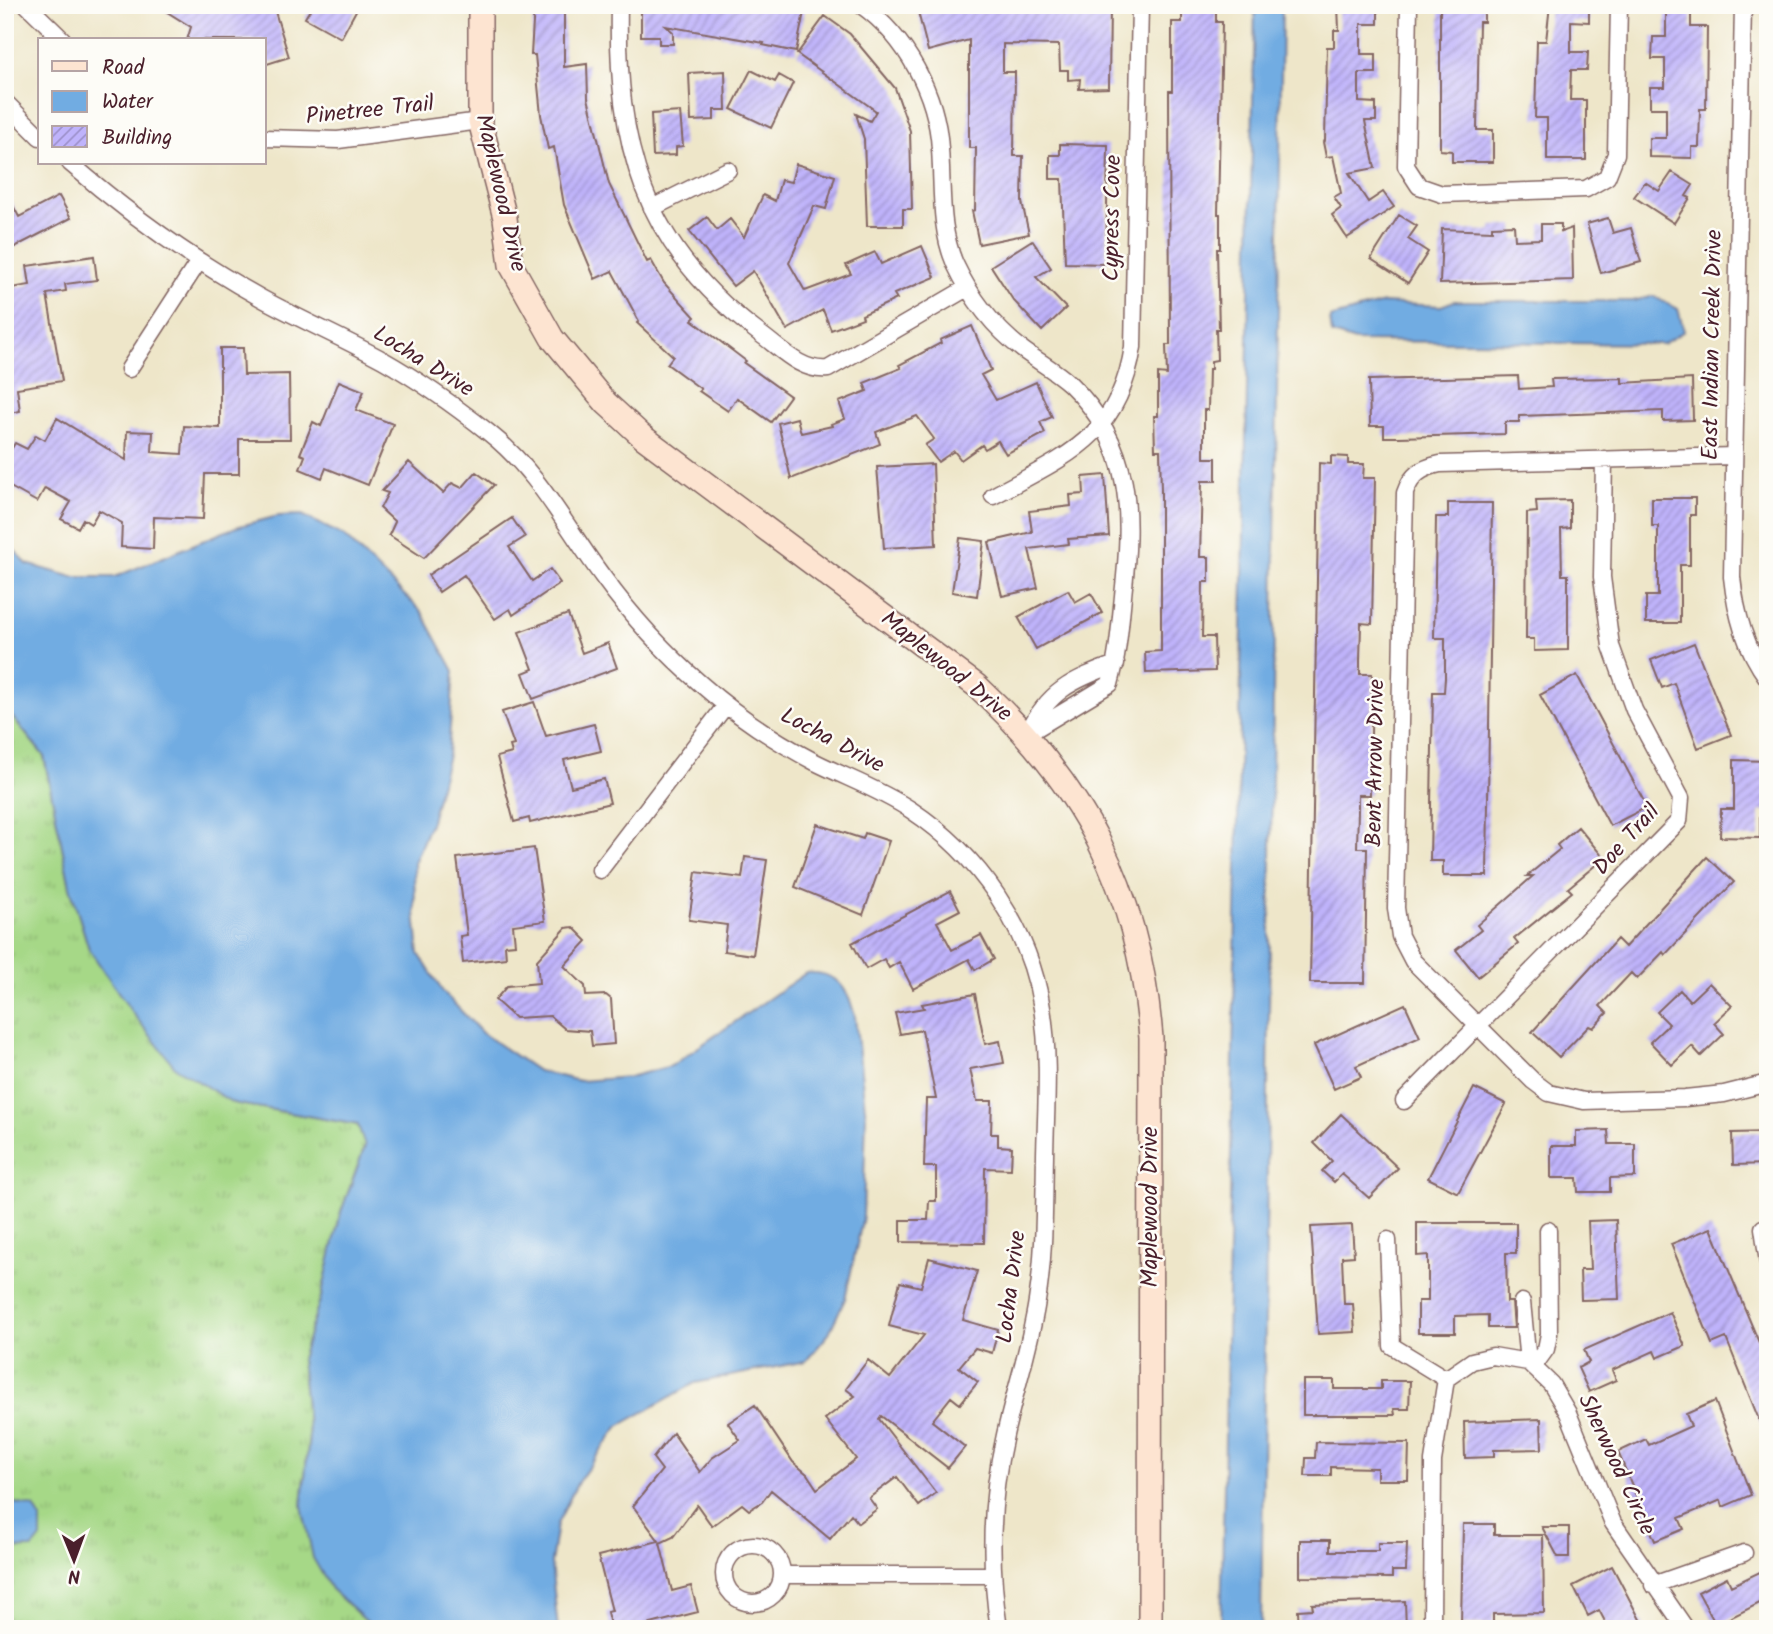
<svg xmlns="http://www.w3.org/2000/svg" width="1773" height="1634" viewBox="0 0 1773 1634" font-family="Kalam,sans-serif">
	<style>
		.grass { fill: url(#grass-tufts); stroke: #787c59; stroke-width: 2 }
		.water { fill: #71ace2; stroke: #5e6686; stroke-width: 2 }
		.building { fill: url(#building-hatch) }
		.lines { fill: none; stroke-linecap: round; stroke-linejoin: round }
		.street-casing { stroke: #836562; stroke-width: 19 }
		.secondary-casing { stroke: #836562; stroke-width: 26 }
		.street { stroke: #fff; stroke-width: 16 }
		.secondary { stroke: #fde4d1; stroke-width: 23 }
		.labels { text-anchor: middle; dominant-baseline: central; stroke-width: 5; stroke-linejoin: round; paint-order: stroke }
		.street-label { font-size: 23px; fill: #4a1f2b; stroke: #fdfcf7 }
	</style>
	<defs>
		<pattern id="grass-tufts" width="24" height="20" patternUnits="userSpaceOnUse" patternTransform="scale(1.75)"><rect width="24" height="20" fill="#a6d887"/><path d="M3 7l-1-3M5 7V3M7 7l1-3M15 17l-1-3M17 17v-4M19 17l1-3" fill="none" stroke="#90b975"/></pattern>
		<pattern id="building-hatch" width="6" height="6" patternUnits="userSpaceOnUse" patternTransform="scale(1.75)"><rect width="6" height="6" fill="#bfb3fb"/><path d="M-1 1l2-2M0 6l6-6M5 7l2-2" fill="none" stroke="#9d91cb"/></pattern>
	</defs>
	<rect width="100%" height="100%" fill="#fdfcf7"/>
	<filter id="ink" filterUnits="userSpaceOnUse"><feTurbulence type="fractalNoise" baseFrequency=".0143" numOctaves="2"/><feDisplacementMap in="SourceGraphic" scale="14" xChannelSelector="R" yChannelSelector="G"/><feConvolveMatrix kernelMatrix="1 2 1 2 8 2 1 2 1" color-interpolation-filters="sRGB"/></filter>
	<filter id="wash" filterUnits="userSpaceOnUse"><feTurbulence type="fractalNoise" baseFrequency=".00686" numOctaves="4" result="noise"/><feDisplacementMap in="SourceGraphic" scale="28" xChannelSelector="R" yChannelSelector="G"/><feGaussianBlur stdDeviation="1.57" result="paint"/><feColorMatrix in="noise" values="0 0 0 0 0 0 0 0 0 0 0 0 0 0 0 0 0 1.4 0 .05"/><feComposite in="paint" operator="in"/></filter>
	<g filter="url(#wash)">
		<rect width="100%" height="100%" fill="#eee6c9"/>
		<path class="grass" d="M5,708L44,756L70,887L89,949L233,1103L358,1125L365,1146L341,1212L321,1297L301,1359L309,1436L302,1506L331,1589L375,1629H5Z"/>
		<path class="water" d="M1255,5H1282L1261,1629H1221Z
			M1653,296L1678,309L1684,331L1663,344L1355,341L1332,334L1330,318L1383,303L1441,306L1454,301H1633Z
			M302,515L344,536L422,612L454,671L448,755L431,821L414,863L415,912L419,954L443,992L482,1033L538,1071L580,1081L629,1077L671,1066L806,973C837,971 848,988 855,1017L866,1117L863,1217L845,1299L828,1335L806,1361L695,1383L619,1426L578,1482L557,1524L551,1563L558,1629H375L331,1589L313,1558L302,1506L309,1436L301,1359L321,1297L341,1212L365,1146L358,1125L233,1103L175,1067L131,1011L89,949L70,887L44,756L5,708V540L27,564L73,577H115L236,527L278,516Z
			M5,1501L34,1507L41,1519V1538L33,1548L5,1549Z"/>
		<g id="blocks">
			<path class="building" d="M156,5H273L289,57L264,65V40H187L191,27Z
				M313,5H359L341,38L305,18Z
				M534,5H564V67L587,64L588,98L609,184L647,262L651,260L664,283L695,317L692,320L746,361L744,363L790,396L771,422L737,398L728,411L699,391L701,389L667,364L673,356L637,323L639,321L612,271L595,279L564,205L554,147L548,149L541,115L535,55H531Z
				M641,5H797L805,7L796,52L763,45L764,43L666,26L673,32V44H659V36H641Z
				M946,5H1110L1109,88L1079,89L1080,79L1068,80V70H1060L1059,45L1003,44V72H1015L1014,156H1023L1022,202L1029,234L979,244L972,211L975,210L976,148H969V40L928,51L918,12Z
				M1338,5H1378V24H1361V54H1376V73H1359V102L1376,103V121H1365L1375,168L1349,173L1368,202L1383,192L1394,207L1347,238L1332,215L1341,208L1334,197L1341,193L1333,156L1326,157L1323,142L1325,141L1327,47H1334V30H1339Z
				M1440,5H1484V22H1479L1477,130H1493V162H1452V151L1440,150Z
				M1550,5H1589V22L1571,21V52H1588L1587,70H1571L1570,100H1586V160H1547V118H1535L1537,41H1546Z
				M1666,5H1691V27H1707L1706,109H1700L1699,147H1692V158L1649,157V138H1666V108H1650V87H1665V59H1652L1653,37H1666Z
				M1182,10H1216V22H1222L1218,214H1220V249H1217L1219,329H1216L1217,360L1211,361V369H1209L1208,410H1204V458H1216V481H1202L1200,557H1209V582H1203L1202,637H1214L1215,671L1146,673L1145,652L1161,651V491L1160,450H1155L1154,416H1158V374L1167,375L1166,345H1170L1169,91H1172V22H1182Z
				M825,16L850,34L895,88L910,131L912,209H903V226H867L864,139L856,114L870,121L876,111L797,54Z
				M751,70L775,82L779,75L793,83L771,128L731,109Z
				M725,71L726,110H714V120L691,121L689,73Z
				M680,112L683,146L676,147V155L653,156L651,114Z
				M1060,144L1108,145L1106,264L1065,263L1062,179H1050V155H1060Z
				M796,164L835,176L826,209L814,206L789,263L805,291L851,274L846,265L875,252L881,264L922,246L935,277L894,294L897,299L862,315L863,318L831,330L823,310L787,330L753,271L733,286L689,231L707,217L717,230L730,219L744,237L763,195L775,201L781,180L791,182Z
				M1672,172L1693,185L1686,196L1690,198L1674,223L1634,197L1645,182L1659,191Z
				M5,190L19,217L59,196L71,218L5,252Z
				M1399,215L1417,226L1408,239L1428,252L1408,283L1371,259Z
				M1608,218L1613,233L1631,228L1641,262L1601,273L1587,224Z
				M1541,224H1561V232L1572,228L1573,280L1440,284L1442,229L1492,231V226L1514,225L1515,240L1541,239Z
				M1032,240L1051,268L1036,277L1066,308L1042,331L1013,300L991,266Z
				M94,256L97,280L65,284L66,291L47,294L62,381L17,388L20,411L5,414V289L30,285L27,266Z
				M972,326L991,370L981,375L996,400L1036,382L1052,417L1040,422L1045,433L1006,454L998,441L985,449L982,445L961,460L954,451L938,462L925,445L934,439L917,416L876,432L880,444L791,479L778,423L797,418L801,433L832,426L831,424L845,419L839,402L867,391L864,383L901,368L899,365L941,343L940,340Z
				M220,348H243L244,375L289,374L290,439H239V474H205L203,519L154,517L153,549L121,547L122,523L99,510L91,524L83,519L78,528L61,519L71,502L45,488L37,502L5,484V460L15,443L27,449L36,435L45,440L57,418L126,460L127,431L153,432L152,452L182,454L184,426L220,428Z
				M1518,376L1519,389L1552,387L1551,379L1622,378V383L1692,379L1693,420L1663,421V411L1519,416V422H1505V434L1399,437H1384V426H1370L1369,380Z
				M339,381L364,391L356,410L393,424L368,485L326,468L322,478L300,469L305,456L300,454L313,422L321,426Z
				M1331,456L1348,457V464H1364L1363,478H1375L1372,624L1361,623L1360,660V674H1372L1370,795H1358V810L1357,848H1367L1365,983H1310L1319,463L1331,464Z
				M409,462L443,493L452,483L462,488L476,472L494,485L424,558L389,535L395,522L380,508L388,493L382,491Z
				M933,464L936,545L884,548L877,467Z
				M1105,475L1109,536L1068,539L1069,544L1029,549L1038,588L1002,596L989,542L1032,532L1029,511L1071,506L1070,495L1084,494L1083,477Z
				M1652,498H1695V515H1690V565H1680V623H1646V596H1658V526H1652Z
				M1570,500V528L1561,529L1562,575H1568V650L1534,651V639H1526L1527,513L1537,512L1536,501Z
				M1448,503H1492L1487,876H1443V861H1430L1433,692H1444L1445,678V638H1434L1436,517H1448Z
				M512,518L525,537L509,547L532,581L550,569L560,583L513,615L510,609L495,619L464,575L439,592L428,575Z
				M960,538L984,541L977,596L952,592Z
				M1068,590L1075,602L1091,593L1102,613L1036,649L1018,617Z
				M568,614L582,653L608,643L617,668L533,699L523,673L533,669L519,632Z
				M1694,643L1731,735L1698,748L1674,683L1662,688L1651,660Z
				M1577,675L1647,807L1610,826L1540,695Z
				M534,702L546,736L594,724L601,751L564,760L571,787L604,779L610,803L530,823L529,818L514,822L497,757L512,753L510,746L514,745L502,712Z
				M1734,760L1768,761L1767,812L1760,811V838L1720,837L1721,809H1734Z
				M817,824L863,839L865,833L889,841L863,915L795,887Z
				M1578,827L1604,858L1568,888L1572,892L1514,939L1518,944L1478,977L1456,950L1481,930L1477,925L1533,876H1527L1560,849L1557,845Z
				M534,848L545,921L513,925L515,944L505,945L506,958L463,963L460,936L467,935L457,858Z
				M745,857L767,860L753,955L724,951L727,925L689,920L696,872L742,878Z
				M1707,857L1734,882L1665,955L1663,952L1637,979L1631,973L1600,1006L1607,1013L1593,1028L1589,1026L1559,1057L1532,1032L1617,939L1625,947Z
				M950,891L960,910L937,922L952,950L981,935L994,959L975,970L969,959L913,989L899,962L889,968L884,959L866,969L852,943Z
				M573,927L587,941L564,966L585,986L586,996L606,995L611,999L614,1044L592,1046L590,1031L565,1029L550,1016L515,1018L495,1000L507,986L539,983L537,960L566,928Z
				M1709,983L1732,1006L1714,1023L1724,1034L1701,1056L1692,1046L1672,1065L1650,1042L1669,1024L1657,1012L1680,990L1690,1001Z
				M975,994L985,1044L1000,1041L1004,1063L970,1069L977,1101H992L991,1134H998V1146L1012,1147L1011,1169L985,1168L984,1243L901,1242V1220H928L929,1201H936V1167H924L926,1099H936L922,1030L900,1034L895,1013L924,1008L922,1004Z
				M1405,1004L1420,1037L1356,1066L1361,1077L1334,1089L1314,1045Z
				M1474,1088L1506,1104L1458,1193L1428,1178Z
				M1341,1114L1398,1168L1369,1198L1342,1174L1334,1182L1322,1171L1332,1161L1314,1143Z
				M1608,1130L1609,1144H1635V1177L1610,1178V1192H1578L1577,1178H1551V1146H1576V1131Z
				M1768,1132V1164L1733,1165L1732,1133Z
				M1616,1220L1619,1299L1581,1300L1580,1270H1590L1588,1221Z
				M1417,1223H1516V1253H1506L1507,1302H1512L1514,1328H1488V1315L1455,1316V1333H1418V1301H1428V1255L1417,1256Z
				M1352,1225L1354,1256L1342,1257L1344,1304H1353L1355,1332L1318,1334L1311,1227Z
				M1711,1228L1768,1364V1442L1726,1338L1712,1344L1671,1244Z
				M929,1258L977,1271L963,1320L998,1330L992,1353L975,1348L959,1367L978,1382L960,1404L951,1397L932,1421L965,1447L948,1468L881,1416L879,1419L936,1493L919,1506L897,1477L869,1498L877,1509L858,1523L851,1514L830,1539L771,1490L762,1502L749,1510L742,1504L712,1526L697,1505L673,1537L660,1543L672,1591L691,1586L698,1612L631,1629H611L607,1612L612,1611L598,1556L659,1541L633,1506L662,1470L653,1458L673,1433L700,1472L712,1458L740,1440L728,1423L755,1405L793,1462L807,1474L817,1489L856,1459L825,1419L855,1396L846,1389L868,1360L890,1378L924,1335L889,1326L900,1282L921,1287Z
				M1670,1312L1685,1346L1657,1358L1654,1351L1612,1370L1616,1380L1589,1392L1578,1368L1589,1362L1584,1350Z
				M1303,1380H1334V1389H1381V1381H1410L1409,1409H1394L1395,1415H1303Z
				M1715,1401L1751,1495L1723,1507L1721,1500L1679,1518L1684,1529L1655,1541L1618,1452L1646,1439L1649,1445L1691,1426L1686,1414Z
				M1541,1419L1542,1449L1494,1450V1457L1465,1458L1464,1422Z
				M1316,1442L1409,1443L1408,1480H1377V1468L1331,1467V1476H1305L1306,1458H1315Z
				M1463,1524H1494V1535H1543L1544,1613L1493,1614V1624H1461Z
				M1542,1527H1569V1557H1558Z
				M1300,1540H1330V1551H1378V1543H1407L1406,1571H1392V1578L1300,1577Z
				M1612,1566L1645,1629H1609L1599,1610L1588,1616L1573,1586Z
				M1768,1568V1599L1716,1625L1698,1592L1727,1577L1731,1586Z
				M1405,1601L1406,1629H1299L1298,1610L1313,1609L1312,1604Z"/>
		</g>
	</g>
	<g filter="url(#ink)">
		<use href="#blocks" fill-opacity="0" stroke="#836562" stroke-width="2"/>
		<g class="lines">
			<defs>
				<path id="street" d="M27,5L63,40
					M619,5C616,145 642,246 759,333C780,348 801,372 828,369L967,288
					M861,5C906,37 937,94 940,149C943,189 939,227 955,264C971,298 993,327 1023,350C1039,362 1056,371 1070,384C1134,446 1132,515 1123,596C1120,626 1118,655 1110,684L1027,734
					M1409,5L1406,166L1419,186L1442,194L1586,189L1607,177L1616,154L1619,5
					M1743,5L1732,577C1736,614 1745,648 1768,679
					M5,102L40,137
					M264,138L338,140L480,121
					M70,163C129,214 192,260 261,298C301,320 343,338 383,360C420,381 455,406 488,432C539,472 565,526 603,577C632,617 665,653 702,685C736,715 775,741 815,762C847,778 881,790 911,810C979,855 1029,927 1042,1008C1050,1057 1046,1106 1045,1155C1044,1204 1045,1253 1037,1301C1030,1347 1015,1390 1005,1435C990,1499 989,1564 999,1629
					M652,208L728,170
					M129,369L199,261
					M1734,456L1440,464C1421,468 1411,475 1405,493L1396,908L1400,936L1413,961L1533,1081L1549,1093L1584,1101L1685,1098L1724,1094L1768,1083
					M993,496C1066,456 1119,438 1133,347L1140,5
					M1027,734C1048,691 1072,680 1116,664
					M600,870L726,705
					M1404,1101L1679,821L1681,798L1634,710L1611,646L1602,577L1604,459
					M1763,1228L1768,1262
					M1388,1240L1392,1346L1446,1379
					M1522,1302L1528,1362
					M1533,1367L1546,1349L1549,1334L1548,1230
					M724 1574a29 29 0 1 1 58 0a29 29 0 1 1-58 0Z
					M782,1575H991
					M1653,1585L1744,1553
					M1432,1629L1433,1461L1446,1379L1472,1361L1493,1356L1528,1362L1551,1384L1568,1413L1613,1523L1686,1629"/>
				<path id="secondary" d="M480,5V121L505,218L511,265L552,338L606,403L643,437L977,686C1085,786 1139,890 1151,1038L1150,1629"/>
			</defs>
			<use href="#street" class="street-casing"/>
			<use href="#secondary" class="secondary-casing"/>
			<use href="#street" class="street"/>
			<use href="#secondary" class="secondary"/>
		</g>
	</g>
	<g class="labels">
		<g class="street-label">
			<text transform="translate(370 111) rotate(-6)">Pinetree Trail</text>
			<text transform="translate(500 193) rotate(77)">Maplewood Drive</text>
			<text transform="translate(1113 218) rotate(-89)">Cypress Cove</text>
			<text transform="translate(1713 345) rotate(-89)">East Indian Creek Drive</text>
			<text transform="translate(423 362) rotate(32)">Locha Drive</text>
			<text transform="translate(946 667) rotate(39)">Maplewood Drive</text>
			<text transform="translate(832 741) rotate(28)">Locha Drive</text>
			<text transform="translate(1376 763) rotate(-89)">Bent Arrow Drive</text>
			<text transform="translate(1627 840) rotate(-48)">Doe Trail</text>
			<text transform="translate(1151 1207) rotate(-90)">Maplewood Drive</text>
			<text transform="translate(1012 1287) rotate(-83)">Locha Drive</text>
			<text transform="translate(1616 1465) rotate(65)">Sherwood Circle</text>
		</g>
	</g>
	<rect width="1773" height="1634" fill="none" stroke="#fdfcf7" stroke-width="28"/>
	<rect x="38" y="38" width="228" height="126" fill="#fdfcf7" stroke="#b5a4a5" stroke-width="2"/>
	<rect x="52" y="61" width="35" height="10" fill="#fde4d1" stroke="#b5a4a5" stroke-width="2"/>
	<text x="102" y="74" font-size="21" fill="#4a1f2b">Road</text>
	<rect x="52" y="91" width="35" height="21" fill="#71ace2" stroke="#b5a4a5" stroke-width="2"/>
	<text x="102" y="108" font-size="21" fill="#4a1f2b">Water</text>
	<rect x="52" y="126" width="35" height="21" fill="url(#building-hatch)" stroke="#b5a4a5" stroke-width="2"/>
	<text x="102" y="144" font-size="21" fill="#4a1f2b">Building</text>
	<g transform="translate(74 1560) rotate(179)" stroke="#fdfcf7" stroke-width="5" paint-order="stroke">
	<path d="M0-5L12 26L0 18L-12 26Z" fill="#4a1f2b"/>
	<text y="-10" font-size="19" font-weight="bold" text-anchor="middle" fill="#4a1f2b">N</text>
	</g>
</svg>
